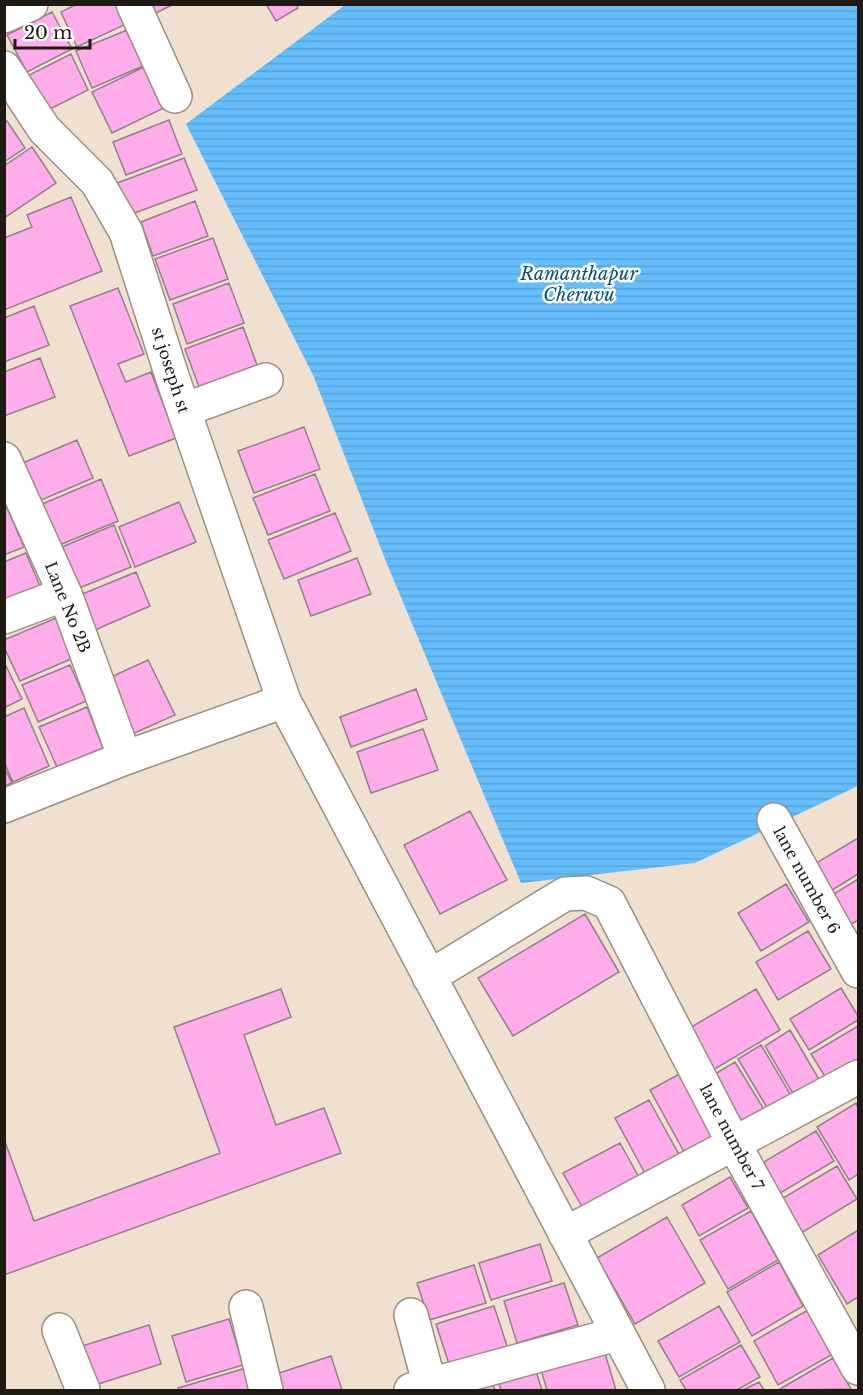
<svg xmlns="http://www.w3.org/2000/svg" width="863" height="1395" viewBox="0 0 863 1395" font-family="'Libre Baskerville',serif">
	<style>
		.water { fill: url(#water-rules) }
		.building { fill: #feacea; stroke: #92808d; stroke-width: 1.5 }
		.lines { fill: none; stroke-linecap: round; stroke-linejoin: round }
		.minor-casing { stroke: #9d8e7f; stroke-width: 36 }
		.minor { stroke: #fff; stroke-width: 33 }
		.labels { text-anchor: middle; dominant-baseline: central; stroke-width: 5; stroke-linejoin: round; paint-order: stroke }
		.street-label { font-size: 16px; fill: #201a14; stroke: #fff }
		.water-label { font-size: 18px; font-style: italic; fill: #085077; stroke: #fff }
	</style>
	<defs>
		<pattern id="water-rules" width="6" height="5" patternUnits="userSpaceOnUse" patternTransform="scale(1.5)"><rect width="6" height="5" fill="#65befc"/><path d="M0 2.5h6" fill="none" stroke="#57a3d7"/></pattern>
	</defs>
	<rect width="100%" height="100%" fill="#f0e0cf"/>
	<path class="water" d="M345,5H858V786L695,863L521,883L387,564L313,375L186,124Z"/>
	<path class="building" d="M77,4H117L126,24L77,47L61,12Z
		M152,4H174L156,13Z
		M266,4H296L298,8L276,21Z
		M52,12L72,49L27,72L7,35Z
		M127,30L143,66L92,88L76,51Z
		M71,54L88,90L46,111L29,75Z
		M144,67L164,108L112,133L92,92Z
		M169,120L182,154L126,175L113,142Z
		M7,121L25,148L4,162V122Z
		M32,147L56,183L4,218V166Z
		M184,158L197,190L129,215L117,183Z
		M71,197L102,271L4,310V238L32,227L27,215Z
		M195,201L208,236L153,256L141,222Z
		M213,238L228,279L170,300L155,259Z
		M229,283L244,323L187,344L173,304Z
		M118,288L144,354L118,364L126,382L151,372L176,438L129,456L70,306Z
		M34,306L49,345L4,362V318Z
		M243,327L257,365L199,387L185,349Z
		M40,358L55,397L4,416V372Z
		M304,427L320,469L254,493L238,451Z
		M77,440L93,478L34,503L18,465Z
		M315,474L330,511L268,535L253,498Z
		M101,479L118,521L57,546L40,505Z
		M179,502L196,542L135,567L119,527Z
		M7,508L24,547L4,555V509Z
		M335,513L351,551L284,579L268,540Z
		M114,525L131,567L72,591L55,550Z
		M26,553L42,591L4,607V562Z
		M357,558L371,594L311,616L298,580Z
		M136,572L150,606L95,630L80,595Z
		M56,618L73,658L20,681L4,647V640Z
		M148,660L175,715L128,736L102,681Z
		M4,662L22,699L4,708Z
		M70,665L86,701L38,722L22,685Z
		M416,689L427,719L351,747L340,717Z
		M87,707L103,748L57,767L39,727Z
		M24,708L49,766L13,782L4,762V717Z
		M423,729L438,770L371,793L357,752Z
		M4,767L12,783L4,786Z
		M470,811L507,880L440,914L404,845Z
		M858,838V874L829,892L813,865Z
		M858,879V920L847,927L829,897Z
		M786,884L809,922L761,951L738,913Z
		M585,914L619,972L513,1036L478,978Z
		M808,931L831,969L778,1000L756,962Z
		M841,988L858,1016V1020L809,1050L790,1019Z
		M281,989L291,1017L244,1035L276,1125L324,1108L341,1153L4,1275V1139L34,1221L220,1153L174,1027Z
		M756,989L780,1030L713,1070L688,1029Z
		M858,1026V1061L827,1080L811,1054Z
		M790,1030L820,1081L795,1097L765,1046Z
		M761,1045L795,1102L772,1116L738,1059Z
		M735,1062L768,1116L743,1132L710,1077Z
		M683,1072L721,1141L688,1159L650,1090Z
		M649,1100L682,1160L648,1179L615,1118Z
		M856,1103L858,1108V1174L849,1180L817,1127Z
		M816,1131L834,1161L777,1195L759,1165Z
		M620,1143L641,1181L585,1212L563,1173Z
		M837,1166L857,1199L798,1235L778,1201Z
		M730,1177L748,1208L699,1236L682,1205Z
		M751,1211L778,1260L728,1289L700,1240Z
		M667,1217L705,1283L635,1324L597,1258Z
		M858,1230V1297L847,1304L818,1255Z
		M540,1244L552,1281L491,1300L479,1263Z
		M779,1262L803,1306L752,1336L727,1292Z
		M474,1265L486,1303L429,1320L417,1283Z
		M564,1283L578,1325L517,1343L504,1301Z
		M494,1306L507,1346L449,1364L436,1324Z
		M719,1306L740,1342L679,1377L658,1341Z
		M808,1310L833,1354L778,1385L754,1341Z
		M229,1319L243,1365L186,1382L172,1336Z
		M149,1325L161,1364L92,1386L79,1347Z
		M741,1345L760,1377L737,1390H686L680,1380Z
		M604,1350L616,1390H547L541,1370Z
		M331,1356L342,1390H281L276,1374Z
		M833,1358L851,1389L781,1390L780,1389Z
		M534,1365L542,1390H501L497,1377Z
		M246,1368L252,1390H179L178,1388Z
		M491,1379L495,1390H454Z
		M759,1382L764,1390H743Z"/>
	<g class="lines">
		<defs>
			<path id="minor" d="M133,4L175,96
				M4,16L31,4
				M4,68L44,129L97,182L126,232L172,376L284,701L648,1390
				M184,410L266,380
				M4,459L65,594L125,758
				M4,617L65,594
				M4,806L125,758L284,701
				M774,820L858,971
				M429,977L565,894L586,893L609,903L734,1144L858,1368
				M565,1234L858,1077
				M246,1307L266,1390
				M411,1315L431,1390
				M59,1330L83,1390
				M411,1390L617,1334"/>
		</defs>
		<use href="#minor" class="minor-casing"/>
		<use href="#minor" class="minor"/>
	</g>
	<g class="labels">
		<g class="street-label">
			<text transform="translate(171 370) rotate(72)">st joseph st</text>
			<text transform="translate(68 607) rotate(68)">Lane No 2B</text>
			<text transform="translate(807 880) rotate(61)">lane number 6</text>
			<text transform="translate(732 1137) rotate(62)">lane number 7</text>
		</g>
		<g class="water-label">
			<text x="579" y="274">Ramanthapur<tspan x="579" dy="21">Cheruvu</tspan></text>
		</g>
	</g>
	<rect width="863" height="1395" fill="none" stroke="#201a14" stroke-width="12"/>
	<path d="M15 39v9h75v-9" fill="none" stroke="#201a14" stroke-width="3"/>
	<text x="24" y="39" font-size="18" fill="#201a14" stroke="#ffffff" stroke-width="4.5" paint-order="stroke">20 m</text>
</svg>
